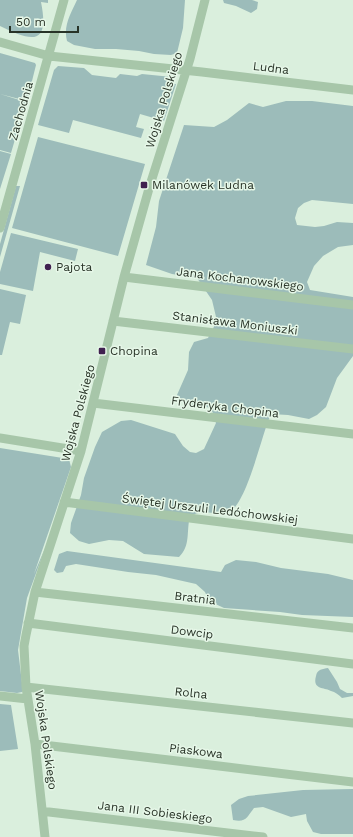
<svg xmlns="http://www.w3.org/2000/svg" width="353" height="837" viewBox="0 0 353 837" font-family="'Work Sans',sans-serif">
	<style>
		.green { fill: #9cbcba }
		.lines { fill: none; stroke-linecap: round; stroke-linejoin: round }
		.minor { stroke: #a7c6a9; stroke-width: 9 }
		.poi-dot { fill: #402150; stroke: #e6f7e8; stroke-width: 1.5 }
		.labels { text-anchor: middle; dominant-baseline: central; stroke-width: 3; stroke-linejoin: round; paint-order: stroke }
		.street-label { font-size: 12px; fill: #283327; stroke: #e6f7e8 }
		.poi-label { font-size: 12px; fill: #283327; stroke: #e6f7e8; text-anchor: start }
	</style>
	<rect width="100%" height="100%" fill="#daefdd"/>
	<path class="green" d="M0,0H48V3L41,2C50,47 31,41 0,26Z
		M77,0H185L183,28L177,53L171,55L154,54L139,51L116,49H95L74,45L67,41C63,26 71,13 77,0Z
		M223,0H252L258,2L257,9L251,13L236,6L224,3Z
		M0,53L35,63L36,65L27,101L0,94Z
		M58,66L84,68L92,75L116,78L120,74L137,76L142,74L172,77L174,84H176L164,121L140,114L136,127L144,129L141,138L73,120L69,133L38,125L54,70Z
		M0,94L26,102L11,153L0,150Z
		M286,101H312L353,106V204L312,200L304,203L298,208L295,218L297,225L315,227L324,226L337,222L353,223V245L338,247L323,256L314,266L307,282L310,290L353,297V356L337,378L326,407L317,415L309,419L288,415L271,414C262,433 247,504 229,512C221,515 207,511 199,513C196,513 193,515 190,516C186,532 191,545 179,557L144,554L123,541L109,540L89,544L79,541L70,533L71,523L81,495L84,478L95,447L102,432L121,421L131,420L175,434L183,446L190,452L196,453L204,449L216,423L213,413L210,408C196,403 186,408 177,395L188,370L189,352L194,342L208,338L217,321L212,300L197,278L172,274L146,265L156,227L159,201L184,125L214,127L227,120L249,103L263,107Z
		M38,137L145,164L118,256L12,228Z
		M0,151L11,154L0,189Z
		M16,186H20L0,257V244Z
		M11,233L78,249L75,261L40,252L33,291L0,284V272Z
		M0,289L26,295L20,324L10,322L2,355H0Z
		M0,448L69,459L71,467L34,574L46,546L27,598L18,650L23,691L22,692L17,693L0,691Z
		M67,551L221,572L225,565L236,560L256,562L281,568L328,574L353,580V617L302,615L280,612L224,608L209,601L205,592L196,584L156,575L128,572L76,564L66,566L63,572L57,573L54,570L59,554Z
		M328,668L337,682L340,689L347,693H353V696L342,698C339,695 335,692 331,691C325,687 312,690 316,676C317,669 323,669 328,668Z
		M0,704L11,705L18,749L0,751Z
		M353,789V834H321L313,832L307,821L306,814L291,817L263,807L254,808C247,817 246,823 233,820L231,805L239,799L248,796L303,790Z"/>
	<g class="lines">
		<path class="minor" d="M0,42L49,56L202,72L353,90
			M0,228L64,0
			M124,277L353,305
			M113,321L353,349
			M93,403L353,434
			M0,438L81,451
			M64,502L353,539
			M35,592L353,628
			M28,623L353,664
			M26,687L353,723
			M0,696L28,699
			M35,744L353,782
			M43,812H49L263,837
			M45,837L35,744L26,687L24,646L26,635L35,592L81,451L124,277L150,185L190,59L205,0"/>
	</g>
	<g class="poi-dot">
		<rect x="140" y="181" width="8" height="8" rx="2"/>
		<circle cx="48" cy="267" r="4"/>
		<rect x="98" y="347" width="8" height="8" rx="2"/>
	</g>
	<g class="labels">
		<g class="street-label">
			<text transform="translate(271 68) rotate(7)">Ludna</text>
			<text transform="translate(164 100) rotate(-73)">Wojska Polskiego</text>
			<text transform="translate(21 111) rotate(-74)">Zachodnia</text>
			<text transform="translate(240 279) rotate(7)">Jana Kochanowskiego</text>
			<text transform="translate(235 323) rotate(7)">Stanisława Moniuszki</text>
			<text transform="translate(225 407) rotate(7)">Fryderyka Chopina</text>
			<text transform="translate(78 413) rotate(-75)">Wojska Polskiego</text>
			<text transform="translate(210 509) rotate(7)">Świętej Urszuli Ledóchowskiej</text>
			<text transform="translate(195 598) rotate(7)">Bratnia</text>
			<text transform="translate(192 632) rotate(7)">Dowcip</text>
			<text transform="translate(191 693) rotate(6)">Rolna</text>
			<text transform="translate(46 740) rotate(82)">Wojska Polskiego</text>
			<text transform="translate(196 751) rotate(7)">Piaskowa</text>
			<text transform="translate(155 812) rotate(7)">Jana III Sobieskiego</text>
		</g>
		<g class="poi-label">
			<text x="152" y="185">Milanówek Ludna</text>
			<text x="56" y="267">Pajota</text>
			<text x="110" y="351">Chopina</text>
		</g>
	</g>
	<path d="M10 26v6h68v-6" fill="none" stroke="#283327" stroke-width="2"/>
	<text x="16" y="26" font-size="12" fill="#283327" stroke="#e6f7e8" stroke-width="3" paint-order="stroke">50 m</text>
</svg>
